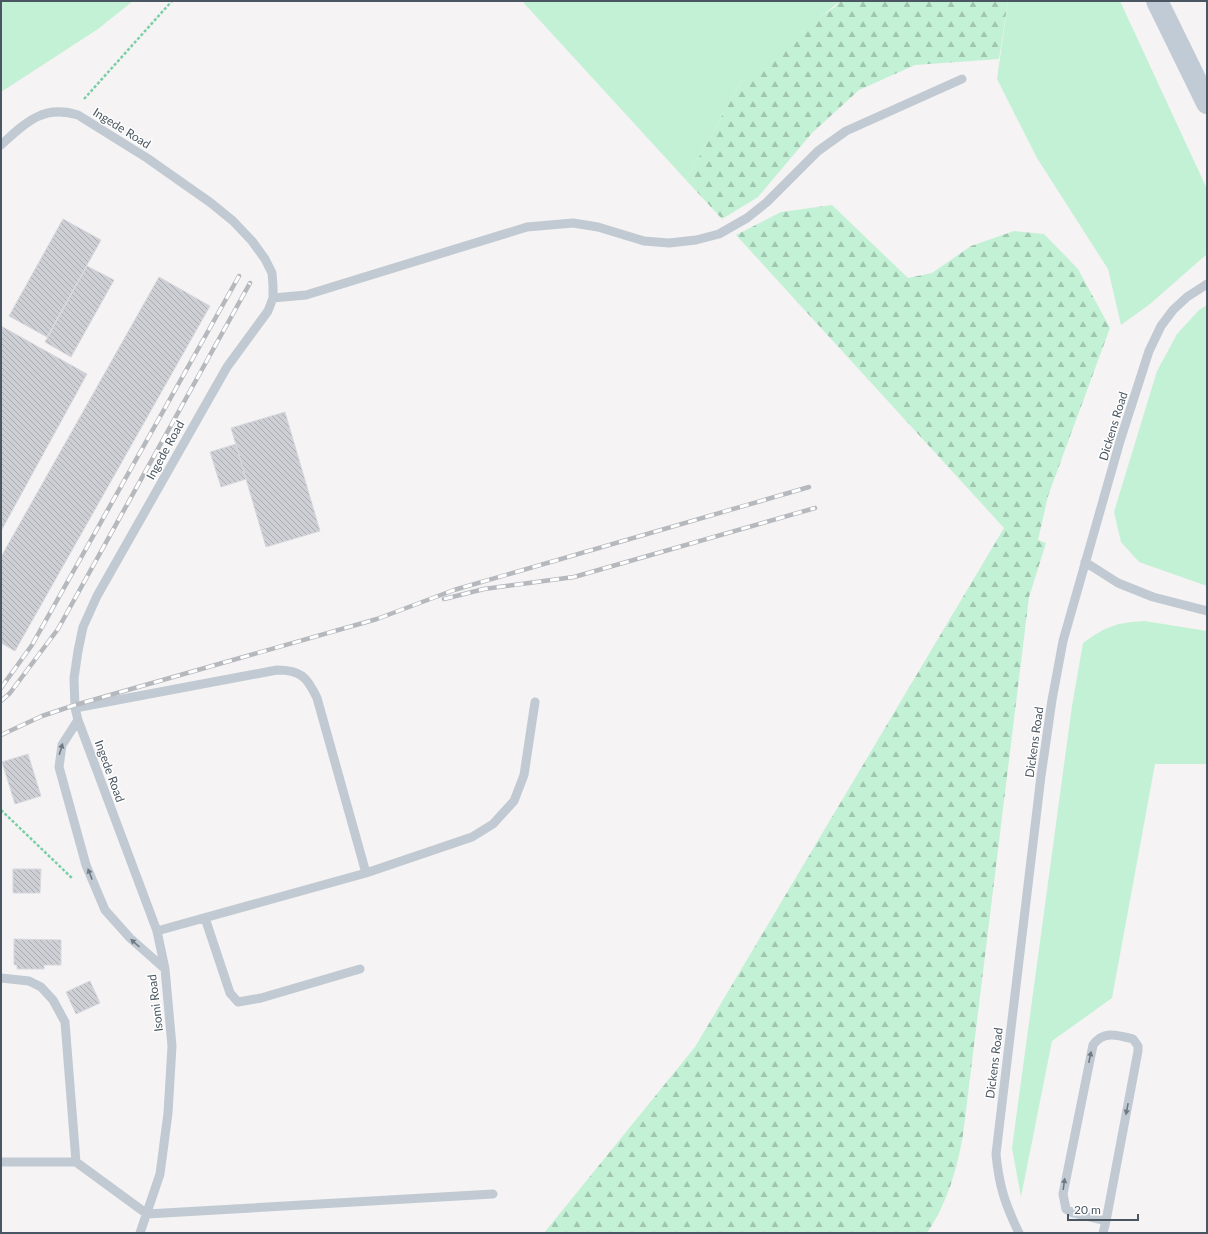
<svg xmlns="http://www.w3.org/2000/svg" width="1208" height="1234" viewBox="0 0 1208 1234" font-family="Lato,sans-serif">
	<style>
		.green { fill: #c3f1d5 }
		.forest { fill: url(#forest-firs) }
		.building { fill: url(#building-back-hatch); stroke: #d7d9de }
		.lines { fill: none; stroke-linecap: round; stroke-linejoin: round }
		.path { stroke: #7ad0a6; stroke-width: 2.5; stroke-dasharray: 3 2; stroke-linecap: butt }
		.lane { stroke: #c1cad2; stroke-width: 9 }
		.secondary { stroke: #c1cbd6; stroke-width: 22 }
		.rail-casing { stroke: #b5b8bd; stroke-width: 4.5 }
		.rail { stroke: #fff; stroke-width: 3; stroke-dasharray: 9; stroke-linecap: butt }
		.oneway { fill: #6e7983 }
		.labels { text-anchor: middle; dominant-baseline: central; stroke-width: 3; stroke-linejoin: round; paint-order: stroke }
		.street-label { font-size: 12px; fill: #4a5661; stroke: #fff }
	</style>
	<defs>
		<pattern id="forest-firs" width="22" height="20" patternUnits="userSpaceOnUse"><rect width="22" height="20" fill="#c3f1d5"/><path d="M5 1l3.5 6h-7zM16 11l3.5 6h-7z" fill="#a0c6b0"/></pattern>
		<pattern id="building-back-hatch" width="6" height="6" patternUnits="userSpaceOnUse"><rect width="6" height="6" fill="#cdcfd5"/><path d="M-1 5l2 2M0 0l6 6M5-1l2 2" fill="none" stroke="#a8abb0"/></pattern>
	</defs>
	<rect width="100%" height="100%" fill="#f5f3f3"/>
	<path class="green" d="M1,1H133L98,29L1,92Z
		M522,1H840L741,82L686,180Z
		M1008,1H1120L1207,189V254L1150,304L1121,325L1108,269L1037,158L997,79Z
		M1207,305V586L1139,562L1121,542L1114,512L1157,371L1177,334L1199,310Z
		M1144,621L1207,631V764H1155L1112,998L1052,1041L1021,1197L1012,1148L1072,706L1083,643C1107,626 1115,623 1144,621Z"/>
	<path class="forest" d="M840,1H1008L999,59L915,65L859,90L812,133L758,197L722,219L686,180L741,82L782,43L835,7Z
		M832,205L908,278L932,273L971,246L1014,231L1044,234L1078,269L1110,328L1048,496L1038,540L1046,543L1029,597L963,1135C957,1169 947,1204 927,1233H544L695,1047L1004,528L736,235L781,212Z"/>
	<path class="building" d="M63,219L101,240L47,337L9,316Z
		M87,266L114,280L71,357L45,342Z
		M159,277L210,306L15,651L1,643V557Z
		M1,326L87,374L1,531Z
		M285,412L320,531L266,547L231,428Z
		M236,444L246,479L221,487L210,452Z
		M28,754L41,796L15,804L2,762Z
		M13,869H41L40,893H13Z
		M14,939L61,940V965H44V969H17V965H14Z
		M90,981L100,1003L76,1014L66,992Z"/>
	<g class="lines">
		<path class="path" d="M84,99L172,1
			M1,810L73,879"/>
		<path class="lane" d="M1,145C25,123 43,104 78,115L147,158L211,203L233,221L252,241L265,259L272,273L273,286V298L268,311L227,367L97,596L83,627L78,651L74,678L75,708L78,720L157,931L165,969L172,1046L168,1113L160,1174L140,1233
			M273,298L306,295L527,227L573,223L598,227L644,241L669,243L696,240L719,234L747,218L767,202L818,151L846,131L962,79
			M1085,562L1118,583L1153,597L1207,611
			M75,708L277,670C301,670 307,677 317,698L366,873
			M78,720L62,745L59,767L86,865L105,910L130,938L165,969
			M205,918L230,993L238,1002L261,998L360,969
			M157,931L366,873L472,837L493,824L514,801L524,775L535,702
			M1,978L29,981L41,987L53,1000L65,1022L76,1162
			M1,1162H76L147,1214L493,1194
			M1019,1233C1005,1204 999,1186 996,1154L1041,776L1052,700L1063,641L1120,441L1149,351L1161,326L1173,310L1187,297L1207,284
			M1103,1233L1106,1221L1138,1051V1046L1133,1039C1118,1035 1103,1030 1093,1045L1063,1194L1066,1209L1073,1213L1106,1221"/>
		<path class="secondary" d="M1157,1L1207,103"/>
		<defs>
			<path id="rail" d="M444,599L484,589L574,577L815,508
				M1,688L32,645L239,276
				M1,701L10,693L58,629L250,283
				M1,735L42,716L75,705L377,619L454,590L809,487"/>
		</defs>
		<use href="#rail" class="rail-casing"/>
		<use href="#rail" class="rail"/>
	</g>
	<defs><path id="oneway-solid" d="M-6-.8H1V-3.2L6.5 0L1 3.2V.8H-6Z"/></defs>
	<g class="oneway">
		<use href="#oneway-solid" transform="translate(61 749) rotate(-73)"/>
		<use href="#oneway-solid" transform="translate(90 874) rotate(-111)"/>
		<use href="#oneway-solid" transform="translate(135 943) rotate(-138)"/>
		<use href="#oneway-solid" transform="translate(1090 1057) rotate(-78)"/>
		<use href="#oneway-solid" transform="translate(1127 1109) rotate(101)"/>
		<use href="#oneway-solid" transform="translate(1064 1184) rotate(-82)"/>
	</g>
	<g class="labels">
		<g class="street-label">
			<text transform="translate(122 128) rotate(32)">Ingede Road</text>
			<text transform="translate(1113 426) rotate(-73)">Dickens Road</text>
			<text transform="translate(165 450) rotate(-61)">Ingede Road</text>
			<text transform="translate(1034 742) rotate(-82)">Dickens Road</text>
			<text transform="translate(110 771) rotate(70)">Ingede Road</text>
			<text transform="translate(155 1003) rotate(-97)">Isomi Road</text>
			<text transform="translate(994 1063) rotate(-83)">Dickens Road</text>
		</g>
	</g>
	<rect width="1208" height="1234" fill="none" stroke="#4a5661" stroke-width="4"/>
	<path d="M1068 1214v6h70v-6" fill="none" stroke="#4a5661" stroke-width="2"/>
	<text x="1074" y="1214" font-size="12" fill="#4a5661" stroke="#ffffff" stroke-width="3" paint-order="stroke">20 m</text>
</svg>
